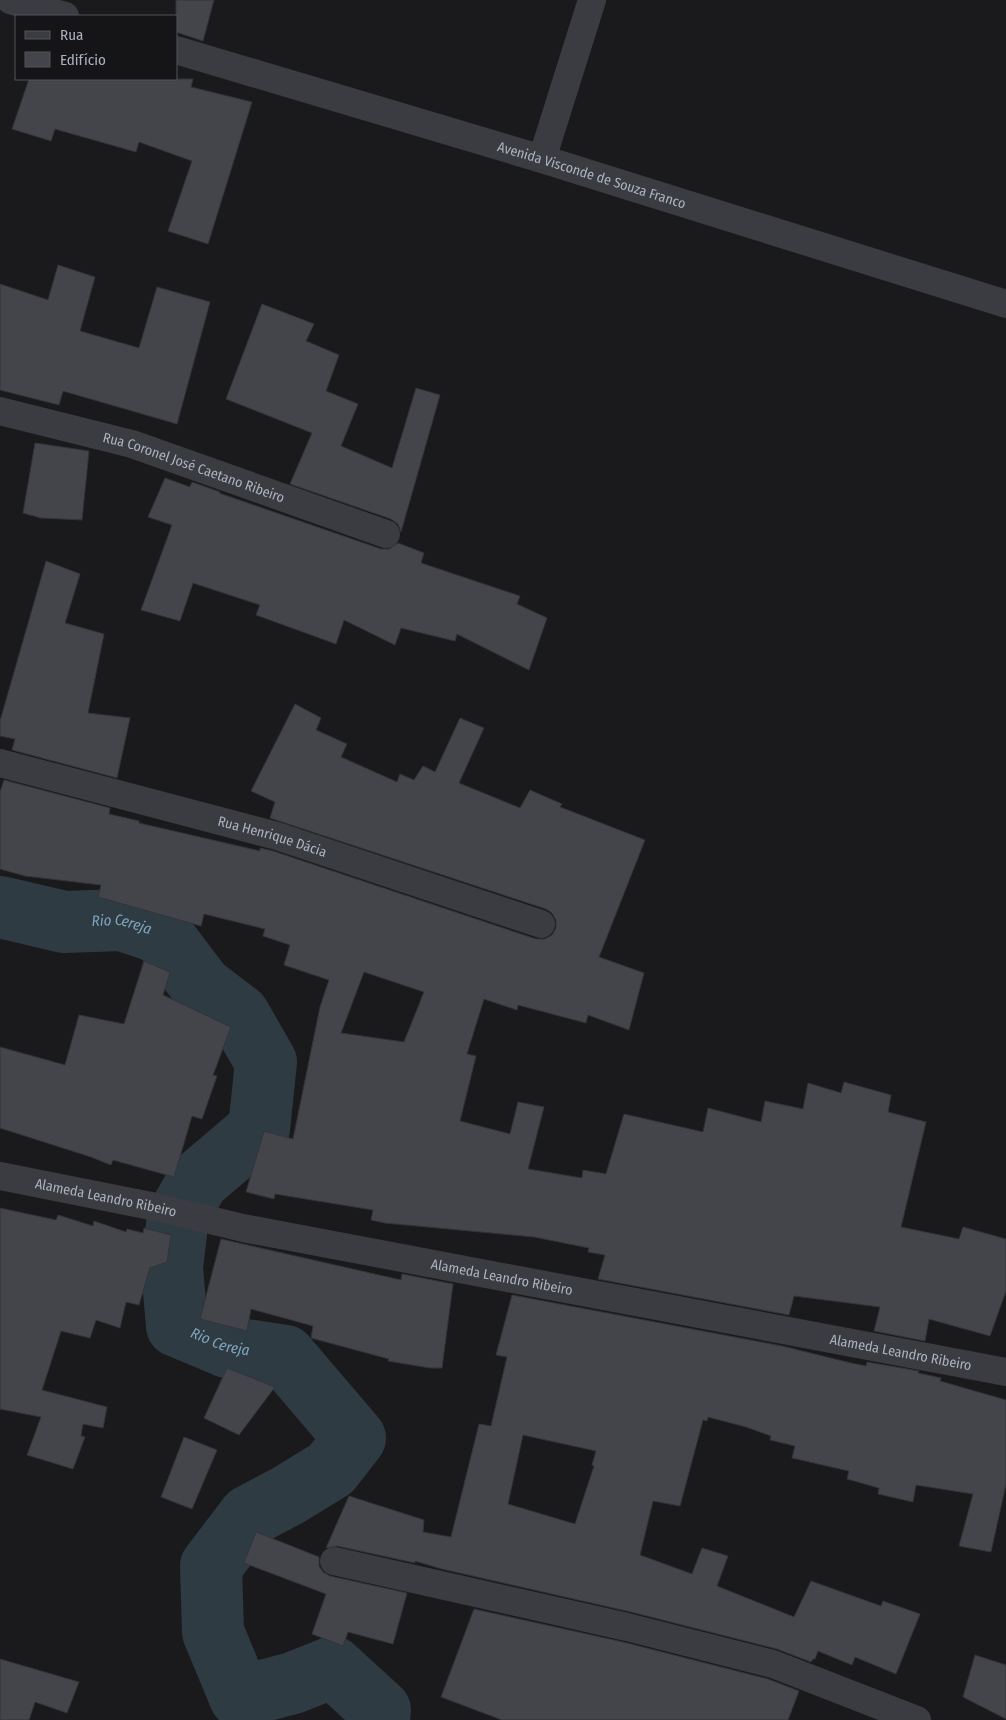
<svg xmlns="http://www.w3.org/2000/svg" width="1006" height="1720" viewBox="0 0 1006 1720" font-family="'Fira Sans Condensed',sans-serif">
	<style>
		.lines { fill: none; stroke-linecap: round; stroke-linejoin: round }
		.river { stroke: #2e3b42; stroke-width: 62 }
		.building { fill: #44454a; stroke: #333439; fill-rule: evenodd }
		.minor { stroke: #3a3c42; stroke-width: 28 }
		.labels { text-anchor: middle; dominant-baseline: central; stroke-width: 4; stroke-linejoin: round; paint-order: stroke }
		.street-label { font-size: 14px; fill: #abb2bd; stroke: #151518 }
		.water-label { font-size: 15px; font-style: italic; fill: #7fa4bb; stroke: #151518 }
	</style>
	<rect width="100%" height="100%" fill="#1a1a1c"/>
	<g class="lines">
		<path class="river" id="s1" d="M0,907L64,922L122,920L161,933L202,987L239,1015L266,1062L259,1129L198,1181L178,1216L172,1268L177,1326L227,1347L285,1356L355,1438L331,1469L287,1496L249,1516L211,1566L213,1632L240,1697L293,1683L333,1667L380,1710L379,1720"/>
	</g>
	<path class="building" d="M176,0H214L203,41L176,32Z
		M29,79H193L191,87L252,102L208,244L168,231L192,161L139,142L136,152L55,129L51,141L12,129Z
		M58,265L95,277L80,331L139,348L157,287L210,302L177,424L63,391L59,405L0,390V284L48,300Z
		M262,304L314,324L306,341L339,355L326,391L358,404L341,446L392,468L416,388L440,395L401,532L398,524L391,519L290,484L312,433L226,399Z
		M35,443L89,451L82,520L41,518L23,513Z
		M165,478L190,487L192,482L220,492L219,493L381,549H389L398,543L424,553L421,563L520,596L517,604L547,618L529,670L457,634L455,641L401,628L395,645L344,620L336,644L256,615L260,605L193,583L180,621L141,610L172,525L148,517Z
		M46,561L80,574L65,623L104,634L88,713L130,718L117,778L12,750L15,739L0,736V721Z
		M295,704L321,718L316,730L347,744L341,757L397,782L400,774L414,780L423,766L435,772L460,718L484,728L459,783L520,808L530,790L562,804L560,807L645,840L599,957L644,973L629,1030L588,1015L586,1023L518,1005L517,1010L484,999L467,1054L476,1056L460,1121L510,1134L518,1102L544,1107L528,1169L582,1178L583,1170L606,1174L624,1114L703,1132L708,1108L761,1122L765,1101L803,1109L808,1083L841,1093L844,1082L891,1095L888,1112L926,1122L901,1227L959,1239L963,1227L1006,1239V1291L990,1336L929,1319L925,1341L874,1331L880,1307L794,1296L789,1315L598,1279L605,1255L588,1252L589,1248L534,1237L385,1223L371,1220L373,1210L275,1194L274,1199L246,1192L264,1131L293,1139L320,1007L329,980L284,965L290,945L263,936L265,929L204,914L201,926L98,897L101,885L25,876L0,869V792L4,780L110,808L109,814L139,821V823L260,851V848L273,851L536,939H545L552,935L556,928V920L552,913L546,909L270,818L275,802L251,791ZM364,972L424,992L404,1042L341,1033Z
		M144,961L170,972L163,995L231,1027L213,1075L217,1076L202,1119L192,1116L174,1177L113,1160L111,1165L91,1157L0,1128V1047L65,1065L79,1015L124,1024Z
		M0,1208L56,1220L58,1215L93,1226L94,1221L126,1232L127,1229L143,1233L144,1228L171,1235L167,1262L150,1268L139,1305L126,1302L120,1328L96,1320L90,1338L61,1331L42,1390L107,1407L103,1428L83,1424L81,1436L85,1437L73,1469L27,1455L41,1417L0,1409Z
		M221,1239L401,1280L402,1274L453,1284L442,1368H430L388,1361L389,1359L311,1338L313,1326L251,1309L247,1331L200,1319Z
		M512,1295L782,1346L851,1363L866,1366L867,1362L919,1371L918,1373L941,1378L940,1381L1006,1400V1484L991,1552L959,1546L973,1494L916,1485L913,1502L878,1494L879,1488L847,1479L849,1471L792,1458L795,1446L770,1440L771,1436L746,1427L708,1417L707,1421L703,1420L680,1506L653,1501L640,1555L692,1574L702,1548L728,1556L717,1586L794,1617L811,1581L881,1606L883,1601L920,1614L896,1674L855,1657L852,1665L818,1651L815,1659H813L811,1662L777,1649L631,1612L442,1569L415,1561V1563L337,1546L326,1548L349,1496L424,1520L423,1532L451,1537L479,1424L491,1426L507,1357L496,1355ZM523,1435L596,1451L592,1465L594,1466L575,1524L508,1504Z
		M227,1368L275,1387L239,1435L204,1418Z
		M184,1437L217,1450L192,1509L161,1497Z
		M256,1532L319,1557V1566L323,1572L330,1576L407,1593L393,1644L348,1632L343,1646L312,1634L326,1594L244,1563Z
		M474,1609L623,1642L768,1679L799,1691L788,1720H502L441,1697Z
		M975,1655L1006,1665V1719L963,1697Z
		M0,1659L79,1682L67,1713L35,1702L29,1720H0Z"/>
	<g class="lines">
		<g class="minor">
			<path d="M10,0L65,16"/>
			<path id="s2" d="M176,50L542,159L1006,304"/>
			<path d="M542,159L592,0"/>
			<path id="s3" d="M0,411L132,444L386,534"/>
			<path id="s4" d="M0,763L277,836L541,924"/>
			<path id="s5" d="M0,1176L156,1207L243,1228L1006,1372"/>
			<path d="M334,1561L627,1627L773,1664L917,1720"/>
		</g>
	</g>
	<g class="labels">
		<g class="street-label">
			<text stroke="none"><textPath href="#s2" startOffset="434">Avenida Visconde de Souza Franco</textPath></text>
			<text stroke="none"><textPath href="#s3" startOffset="202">Rua Coronel José Caetano Ribeiro</textPath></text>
			<text stroke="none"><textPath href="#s4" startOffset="282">Rua Henrique Dácia</textPath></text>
			<text stroke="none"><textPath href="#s5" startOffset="108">Alameda Leandro Ribeiro</textPath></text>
			<text stroke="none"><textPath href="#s5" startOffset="512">Alameda Leandro Ribeiro</textPath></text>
			<text stroke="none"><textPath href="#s5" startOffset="918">Alameda Leandro Ribeiro</textPath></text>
		</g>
		<g class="water-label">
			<text stroke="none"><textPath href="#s1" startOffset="124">Rio Cereja</textPath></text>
			<text stroke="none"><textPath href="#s1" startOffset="678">Rio Cereja</textPath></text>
		</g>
	</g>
	<rect x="15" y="15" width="162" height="65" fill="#151518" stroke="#51545a"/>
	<rect x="25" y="31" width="25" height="8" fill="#3a3c42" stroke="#51545a"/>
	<text x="60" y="40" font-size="15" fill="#abb2bd">Rua</text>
	<rect x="25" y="52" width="25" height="15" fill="#44454a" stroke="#51545a"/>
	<text x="60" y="65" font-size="15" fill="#abb2bd">Edifício</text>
</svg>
